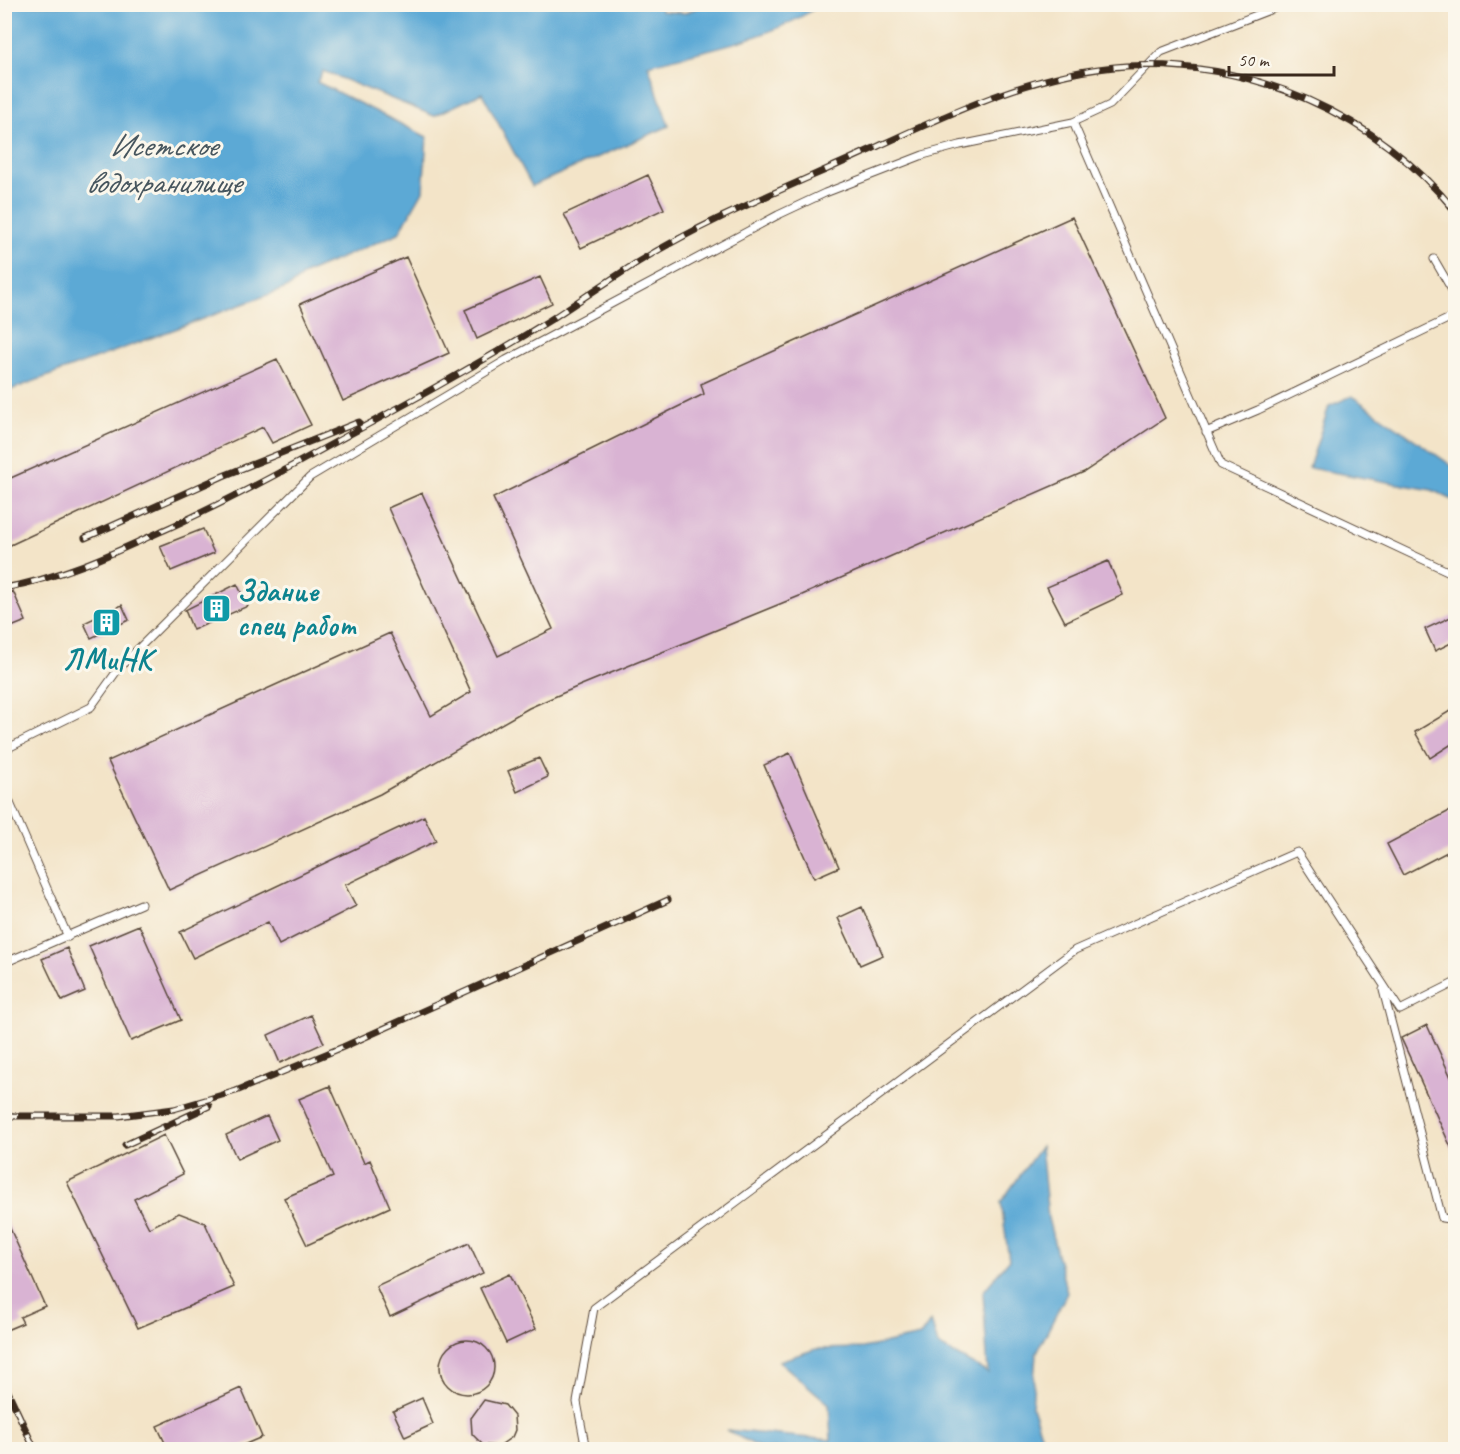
<svg xmlns="http://www.w3.org/2000/svg" width="1460" height="1454" viewBox="0 0 1460 1454" font-family="Caveat,sans-serif">
	<style>
		.water { fill: #5ca9d5; stroke: #4c6a7a; stroke-width: 1.5 }
		.building { fill: #d9b3d3 }
		.lines { fill: none; stroke-linecap: round; stroke-linejoin: round }
		.service-casing { stroke: #574638; stroke-width: 9 }
		.service { stroke: #fff; stroke-width: 7 }
		.rail-casing { stroke: #3b2a1e; stroke-width: 7 }
		.rail { stroke: #fbf7ec; stroke-width: 4.5; stroke-dasharray: 14; stroke-linecap: butt }
		.labels { text-anchor: middle; dominant-baseline: central; stroke-width: 6; stroke-linejoin: round; paint-order: stroke }
		.culture-label { font-size: 30px; font-weight: bold; fill: #0d838f; stroke: #fbf7ec; text-anchor: start }
		.water-label { font-size: 32px; font-style: italic; fill: #47565e; stroke: #fbf7ec }
	</style>
	<rect width="100%" height="100%" fill="#fbf7ec"/>
	<filter id="ink" filterUnits="userSpaceOnUse"><feTurbulence type="fractalNoise" baseFrequency=".0167" numOctaves="2"/><feDisplacementMap in="SourceGraphic" scale="12" xChannelSelector="R" yChannelSelector="G"/><feConvolveMatrix kernelMatrix="1 2 1 2 8 2 1 2 1" color-interpolation-filters="sRGB"/></filter>
	<filter id="wash" filterUnits="userSpaceOnUse"><feTurbulence type="fractalNoise" baseFrequency=".008" numOctaves="4" result="noise"/><feDisplacementMap in="SourceGraphic" scale="24" xChannelSelector="R" yChannelSelector="G"/><feGaussianBlur stdDeviation="1.35" result="paint"/><feColorMatrix in="noise" values="0 0 0 0 0 0 0 0 0 0 0 0 0 0 0 0 0 1.4 0 .05"/><feComposite in="paint" operator="in"/></filter>
	<g filter="url(#wash)">
		<rect width="100%" height="100%" fill="#f3e4c8"/>
		<path class="water" d="M660,5L661,11L685,13L706,4L820,5C771,40 706,49 648,65L669,126L532,186L482,93L434,116L323,71L317,82L427,137L423,191L399,233L306,273L289,287L5,392V5Z
			M1352,396L1455,468V501L1432,490L1309,468L1329,406Z
			M1041,1146L1048,1218L1067,1293L1036,1354L1032,1407L1046,1449H762L726,1430L831,1440L829,1404L779,1361L816,1349L863,1348L920,1336L931,1321L938,1345L988,1373L983,1292L1009,1260L1001,1202Z"/>
		<g id="blocks">
			<path class="building" d="M648,175L664,209L581,248L564,214Z
				M1072,217L1165,418L1084,472L802,595L579,686L529,708L380,794L169,890L108,761L390,633L431,716L471,692L388,508L422,493L498,656L553,629L493,498L704,394L701,384Z
				M406,257L449,353L343,401L300,304Z
				M540,277L552,303L477,339L465,310Z
				M277,359L311,425L272,443L263,427L4,548V481Z
				M203,529L214,553L171,571L160,546Z
				M1108,561L1123,595L1065,622L1047,587Z
				M237,584L248,606L193,630L185,610Z
				M13,591L26,621L4,630V595Z
				M122,605L129,620L91,638L84,623Z
				M1455,615V641L1435,651L1425,629Z
				M1455,708V742L1430,758L1415,732Z
				M790,753L839,867L814,878L764,765Z
				M539,758L548,777L517,792L508,771Z
				M1455,808V848L1403,875L1387,844Z
				M424,816L436,841L345,885L356,906L279,945L268,922L193,958L180,932Z
				M862,907L883,955L860,965L838,918Z
				M139,925L181,1020L131,1041L89,946Z
				M67,948L85,991L62,1001L42,959Z
				M311,1015L324,1043L280,1063L268,1035Z
				M1427,1025L1455,1086V1156L1401,1038Z
				M330,1086L364,1163L370,1160L390,1207L307,1245L284,1198L333,1177L299,1099Z
				M267,1116L278,1140L237,1159L226,1135Z
				M164,1135L183,1174L134,1199L149,1228L179,1213L205,1223L234,1287L138,1328L67,1182Z
				M4,1215L45,1306L20,1317L23,1323L4,1331Z
				M469,1243L483,1273L390,1317L376,1286Z
				M510,1274L536,1329L506,1343L480,1288Z
				M440 1367a27 27 0 1 1 54 0a27 27 0 1 1-54 0Z
				M241,1388L262,1437L234,1449H168L157,1426Z
				M422,1398L433,1424L405,1437L393,1411Z
				M484,1400L505,1405L514,1416L515,1430L512,1437L499,1446L483,1445L472,1434L471,1418Z"/>
		</g>
	</g>
	<g filter="url(#ink)">
		<use href="#blocks" fill-opacity="0" stroke="#574638" stroke-width="1.5"/>
		<g class="lines">
			<defs>
				<path id="service" d="M1073,122L1110,105L1161,52L1285,4
					M1434,259L1456,297
					M1206,432L1258,410L1456,315
					M4,750L91,707L119,668L310,477L506,360L778,215L825,193L923,155L960,145L1073,122L1221,465L1456,575
					M4,789L68,937
					M4,963L141,904
					M1383,990L1442,1218L1456,1220
					M81,1450H83
					M586,1450L577,1402L594,1308L1075,950L1297,852L1400,1010L1456,982"/>
			</defs>
			<use href="#service" class="service-casing"/>
			<use href="#service" class="service"/>
			<defs>
				<path id="rail" d="M85,538L223,476L359,422
					M4,588C61,578 112,554 164,530C229,501 290,467 352,433C419,397 485,360 550,320C579,301 608,281 638,262C712,217 794,185 872,149C953,112 1036,72 1126,66C1252,59 1377,115 1456,212
					M4,1116H119L174,1109L236,1091L343,1047L668,900
					M125,1145L209,1106
					M4,1383L35,1450"/>
			</defs>
			<use href="#rail" class="rail-casing"/>
			<use href="#rail" class="rail"/>
		</g>
	</g>
	<defs>
		<symbol id="building-square" viewBox="-11 -11 22 22"><rect x="-9" y="-9" width="18" height="18" rx="4" fill="#0f9aa8" stroke="#fbf7ec"/><path d="M-4-6H4V6H1V3H-1V6H-4ZM-2.5-4.3h1.7v1.8h-1.7ZM.8-4.3h1.7v1.8H.8ZM-2.5-1h1.7V.8h-1.7ZM.8-1h1.7V.8H.8Z" fill="#fff"/></symbol>
	</defs>
	<g fill-rule="evenodd">
		<use href="#building-square" x="200" y="592" width="33" height="33"/>
		<use href="#building-square" x="90" y="606" width="33" height="33"/>
	</g>
	<g class="labels">
		<g class="culture-label">
			<text x="237" y="591">Здание<tspan x="237" dy="34">спец работ</tspan></text>
			<text x="107" y="659" text-anchor="middle">ЛМиНК</text>
		</g>
		<g class="water-label">
			<text x="163" y="145">Исетское<tspan x="163" dy="37">водохранилище</tspan></text>
		</g>
	</g>
	<rect width="1460" height="1454" fill="none" stroke="#fbf7ec" stroke-width="24"/>
	<path d="M1229 66v9h105v-9" fill="none" stroke="#3b2a1e" stroke-width="3"/>
	<text x="1238" y="66" font-size="18" fill="#3b2a1e" stroke="#fbf7ec" stroke-width="4.5" paint-order="stroke">50 m</text>
</svg>
